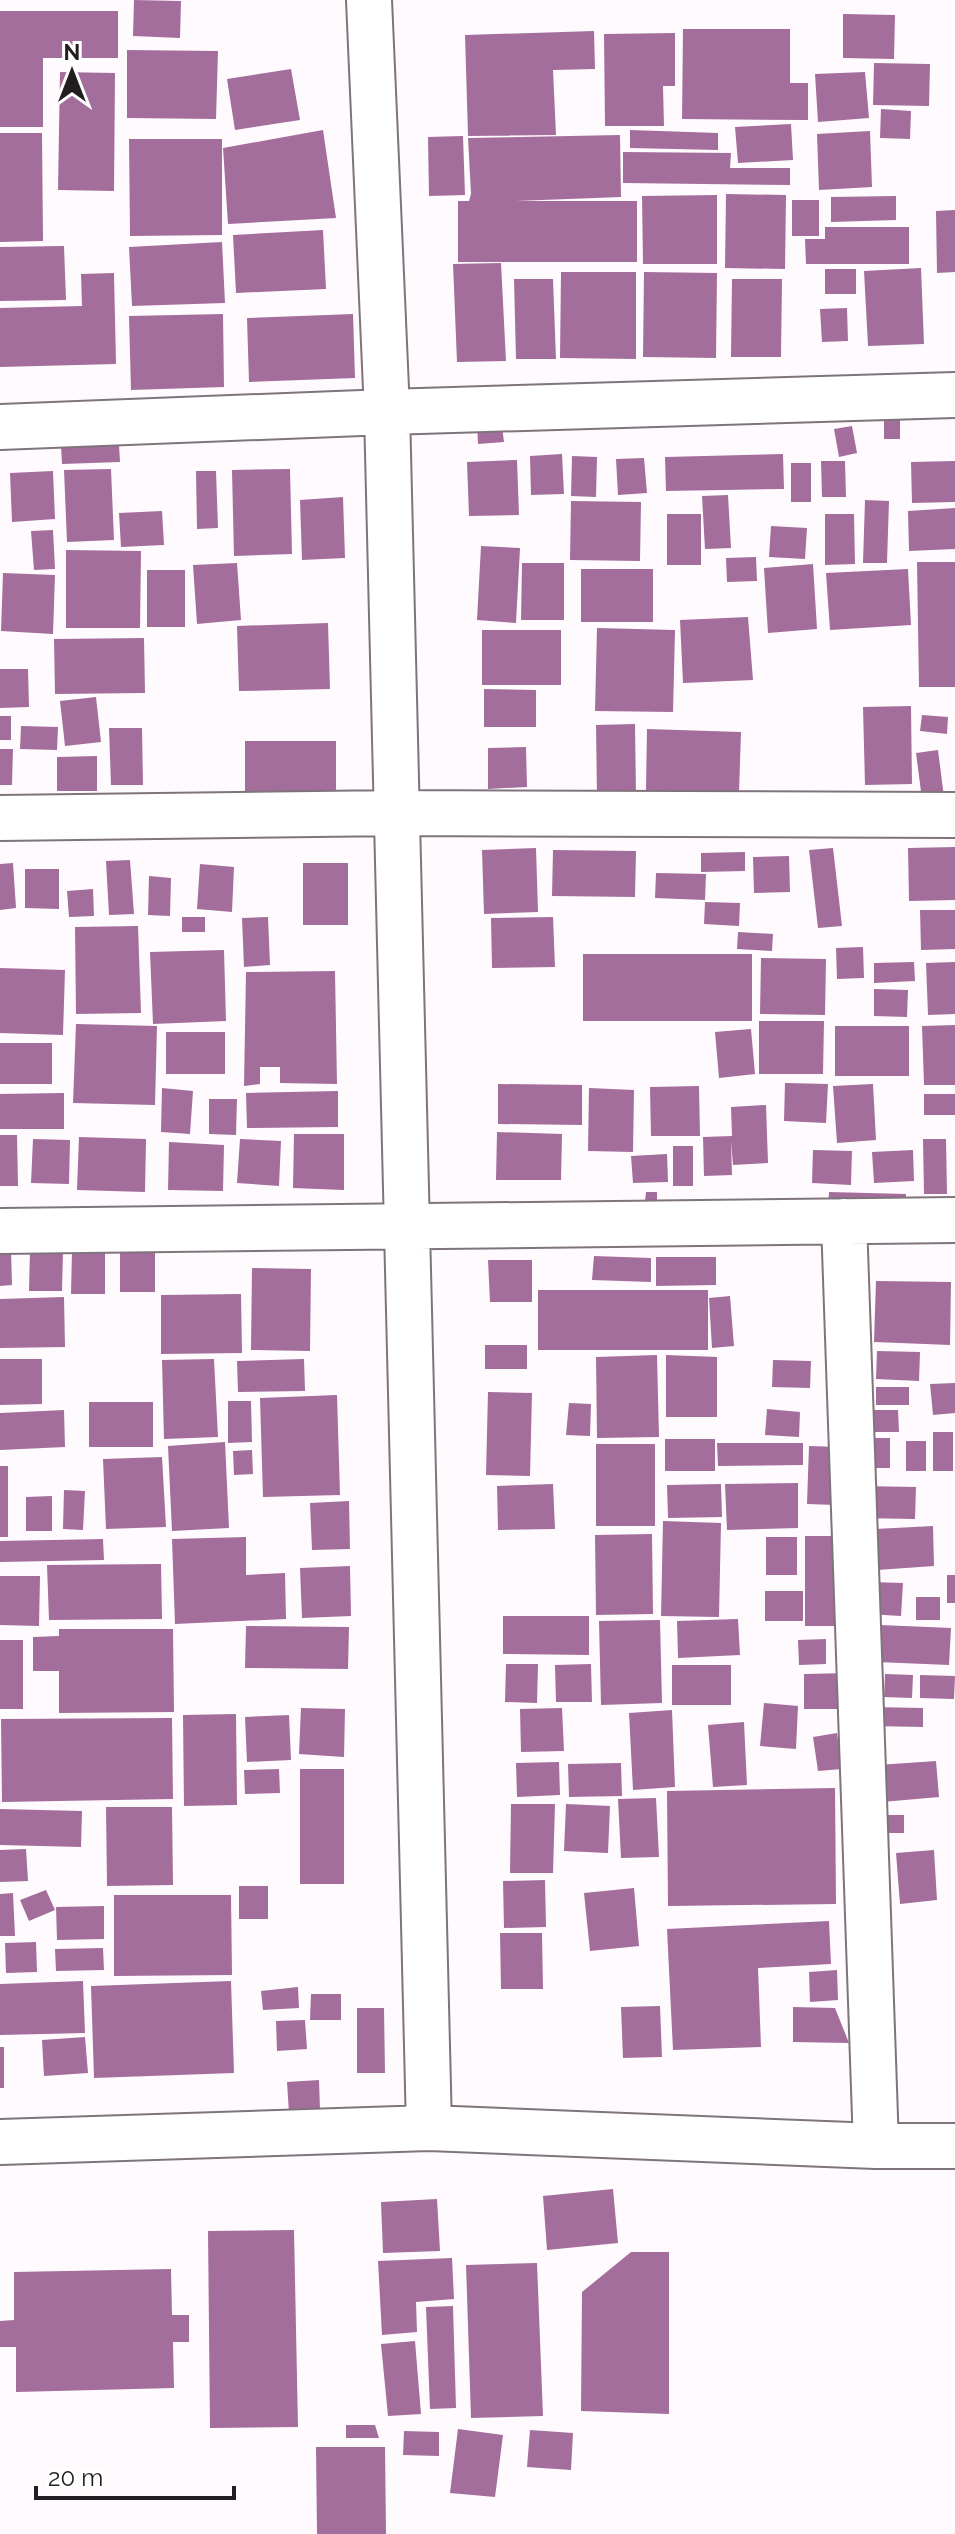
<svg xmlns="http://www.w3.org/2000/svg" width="955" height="2534" viewBox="0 0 955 2534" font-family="Raleway,sans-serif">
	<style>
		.building { fill: #a36e9b }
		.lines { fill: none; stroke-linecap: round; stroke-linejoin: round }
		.minor-casing { stroke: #7f747c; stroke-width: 48 }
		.minor { stroke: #fff; stroke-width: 44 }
	</style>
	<rect width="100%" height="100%" fill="#fffafe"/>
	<path class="building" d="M134,0L181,1L180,38L133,36Z
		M0,11H118V58H43V127H0Z
		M843,14L895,15L894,59L843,58Z
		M683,29H790V83H808V120L682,119Z
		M594,31L595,69L553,70L556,135L468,136L465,35Z
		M675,33V86H663L664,126H605L604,34Z
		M127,50L218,51L216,119L127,118Z
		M874,63L930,64L929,106L873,105Z
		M291,69L300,120L235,130L227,79Z
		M60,72L115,73L114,191L58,190Z
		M865,72L869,118L818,122L815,74Z
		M881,109L911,111L910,139L880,138Z
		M791,124L793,160L738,163L735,127Z
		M323,130L336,218L228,224L223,148Z
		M630,130L718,133V150L630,148Z
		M870,131L872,187L819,190L817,134Z
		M0,133H42L43,241L0,242Z
		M620,135L621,197L516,201H637V262H458V201H469L471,194L468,138Z
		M463,136L465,195L429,196L428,137Z
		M129,139H222V235L130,236Z
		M623,152L731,153L730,168H790V185L623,183Z
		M726,194L786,195L785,269L725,268Z
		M717,195V264H643L642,196Z
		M896,196V220L831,222V197Z
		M792,200H819V236H792Z
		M955,210V272L937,273L936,211Z
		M825,227H909V264H806L805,239H825Z
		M323,230L326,289L236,293L233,235Z
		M222,242L225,303L132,306L129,247Z
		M64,246L66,300L0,301V247Z
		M501,263L506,361L457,362L453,264Z
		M921,268L924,344L868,346L864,271Z
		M825,269H856V294H825Z
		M561,272H636V359L560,358Z
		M644,272L717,273L716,358L643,357Z
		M114,273L116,364L0,367V308L82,306L81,274Z
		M514,279H553L556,359H516Z
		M732,279H782L781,357H731Z
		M847,308L848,341L822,342L820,309Z
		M223,314L224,387L131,390L129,316Z
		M353,314L355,378L249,382L247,318Z
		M501,419L504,442L478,444L477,422Z
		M884,420H900V439H884Z
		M852,426L857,453L839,457L834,429Z
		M118,427L120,462L62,464L60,428Z
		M562,454L564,494L531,495L530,456Z
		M783,454L784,489L666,491L665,457Z
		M572,456L597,457L596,497L571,496Z
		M644,458L647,493L618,495L616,459Z
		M517,460L519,515L469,516L467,462Z
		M821,461H845L846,497H822Z
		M955,461V502L912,503L911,462Z
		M791,463H811V502H791Z
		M111,469L114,540L67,542L64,470Z
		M290,469L292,554L234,556L232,470Z
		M53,471L55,519L12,522L10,473Z
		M196,471H216L218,528L197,529Z
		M728,495L731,548L705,549L702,496Z
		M343,497L345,558L302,560L300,500Z
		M865,500L889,501L887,563H863Z
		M571,501L641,502L640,561L570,560Z
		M955,508V549L909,551L908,511Z
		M162,511L164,545L121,547L119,513Z
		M667,514H701V565H667Z
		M825,514H854L855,564L825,565Z
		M771,526L807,528L805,559L769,557Z
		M53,530L55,569L34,570L31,531Z
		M481,546L520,548L516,623L477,620Z
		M66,550L141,551L140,628H66Z
		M756,557L757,581L727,582L726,558Z
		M917,562H955V687H919Z
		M237,563L241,620L197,624L193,565Z
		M522,563H564V620H521Z
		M813,564L817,629L768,633L764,568Z
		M581,569H653V622H581Z
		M908,569L911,625L830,630L826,573Z
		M147,570H185V627H147Z
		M3,573L55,575L53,634L1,631Z
		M748,617L753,680L683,683L680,620Z
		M328,623L330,689L239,691L237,626Z
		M597,628L675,630L673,712L595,711Z
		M482,630H561V685H482Z
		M144,638L145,693L55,694L54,639Z
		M0,669H28L29,707L0,708Z
		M484,689L536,690V727H484Z
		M96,697L101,742L65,746L60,701Z
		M911,706L912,784L865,785L863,707Z
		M922,715L948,717L947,734L920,731Z
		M0,716H11V740H0Z
		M635,724L636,796H597L596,725Z
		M21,726L58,727L57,750L20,749Z
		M109,728H142L143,785H111Z
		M647,729L741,732L739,792L646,790Z
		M245,741H336V791H245Z
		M526,747L527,787L488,789V748Z
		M0,749H13L12,785H0Z
		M938,750L945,805L923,807L916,753Z
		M97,756V791H57V757Z
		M955,847V900L909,901L908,848Z
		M536,848L538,912L484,914L482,850Z
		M833,848L842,926L818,928L809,850Z
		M553,850L636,851L635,897L552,896Z
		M745,852V871L701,872V853Z
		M789,856L790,892L754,893L753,857Z
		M130,860L134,914L109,915L106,861Z
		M13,863L16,908L0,910V864Z
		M303,863H348V925H303Z
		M200,864L234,867L232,912L197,909Z
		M25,869H59V909L25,908Z
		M656,873L706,874L705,900L655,898Z
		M149,876L171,878L170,916L148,915Z
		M93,889L94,916L69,917L67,891Z
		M705,902L740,903L739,926L704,924Z
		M920,910H955V949L921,950Z
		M182,917H205V932H182Z
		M268,917L270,965L244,967L242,918Z
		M553,917L555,967L492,968L491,918Z
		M138,926L141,1013L76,1014L75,927Z
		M738,932L773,934L772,951L737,949Z
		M863,947L864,978L837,979L836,948Z
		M224,950L226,1021L153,1024L150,952Z
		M583,954H752V1021H583Z
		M761,958L826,959L825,1015L760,1014Z
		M914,962L915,981L874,983V963Z
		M955,962V1014L928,1015L926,963Z
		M0,968L65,970L63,1035L0,1033Z
		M335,971L337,1084L280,1083V1067H260V1084L244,1086L246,972Z
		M874,989L908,990L907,1017L874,1016Z
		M759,1021H824L823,1074H759Z
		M76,1024L157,1026L155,1105L73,1103Z
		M955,1025V1085H924L922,1026Z
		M835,1026H909V1076H835Z
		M751,1029L755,1074L719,1078L715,1032Z
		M166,1032H225V1074H166Z
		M0,1043H52V1084H0Z
		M785,1083L828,1084L826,1123L784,1121Z
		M498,1084L582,1085V1125L498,1124Z
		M873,1084L876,1140L837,1143L833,1086Z
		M699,1086L700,1136H651L650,1087Z
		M162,1088L193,1091L190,1134L161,1132Z
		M589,1088L634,1090L633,1152L588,1151Z
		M338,1091V1127L247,1128L246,1093Z
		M64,1093V1129H0V1094Z
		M924,1094H955V1115H924Z
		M209,1099H237L236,1135L209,1134Z
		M766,1105L768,1163L733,1165L731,1141L732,1175L704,1176L703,1137L732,1136L731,1107Z
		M497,1132L562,1134L561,1180H496Z
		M294,1134H344V1190L293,1188Z
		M0,1135H17L18,1186H0Z
		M79,1137L146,1139L145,1192L77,1190Z
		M33,1139L70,1140L69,1184L31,1183Z
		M240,1139L281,1141L279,1186L237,1183Z
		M923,1139H946L947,1194H924Z
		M169,1142L224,1145L223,1191L168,1190Z
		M673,1146H693V1186H673Z
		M813,1150L852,1151L851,1185L812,1183Z
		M913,1150L914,1181L874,1183L872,1152Z
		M667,1154L668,1182L633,1183L631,1156Z
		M646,1192H657V1212L644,1210Z
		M829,1192L906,1194V1213L828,1212Z
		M0,1249H11L12,1285L0,1286Z
		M30,1250L63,1251L62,1291H29Z
		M120,1250H155V1292H120Z
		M72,1251H105V1294H71Z
		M594,1256L651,1258V1282L592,1280Z
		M656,1257H716V1285L656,1286Z
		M488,1260H532V1302H490Z
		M252,1268L311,1269L310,1351L251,1350Z
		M876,1281L951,1282L950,1345L874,1342Z
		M538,1290H708V1350H538Z
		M241,1294L242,1353L161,1354V1295Z
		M730,1296L734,1346L712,1348L709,1298Z
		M64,1297L65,1347L0,1348V1299Z
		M485,1345H527V1369H485Z
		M877,1351L920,1352L919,1381L876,1379Z
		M657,1355L659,1437L597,1438L596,1357Z
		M666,1355L717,1357V1417H666Z
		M0,1359H42V1404L0,1405Z
		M214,1359L218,1437L164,1439L162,1360Z
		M304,1359L305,1391L238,1392L237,1361Z
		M773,1360L811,1361L810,1388L772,1387Z
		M955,1383V1413L933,1415L930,1384Z
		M876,1387H909V1405H876Z
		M488,1392L532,1393L530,1476L486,1475Z
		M337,1395L340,1495L263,1497L260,1398Z
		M228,1401H251L252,1442L228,1443Z
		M89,1402H153V1447H89Z
		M569,1403L591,1404L590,1436L566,1435Z
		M767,1409L800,1412L799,1437L765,1435Z
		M64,1410L65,1447L0,1450V1413Z
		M873,1410H898L899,1432H874Z
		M933,1432H953V1471H933Z
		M870,1438H890V1468H870Z
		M665,1439H715V1471H665Z
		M906,1441H926V1471H906Z
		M225,1442L229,1528L172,1531L168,1446Z
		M717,1443H803V1465L718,1466Z
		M596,1444H655V1526H596Z
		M809,1446L839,1447L836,1505L807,1504Z
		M252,1450L253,1474L234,1475L233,1451Z
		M162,1457L166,1527L106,1529L103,1459Z
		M0,1466H8V1537H0Z
		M798,1483V1528L727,1530L725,1484Z
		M553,1484L555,1529L498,1530L497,1486Z
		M721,1484L722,1517L668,1518L667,1485Z
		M859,1486L916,1487L915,1519L858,1518Z
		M64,1490L85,1491L83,1530L63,1529Z
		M52,1496V1531H26V1497Z
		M349,1501L350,1549L312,1550L310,1503Z
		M663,1521L721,1523L719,1617L661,1616Z
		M933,1526L934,1566L877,1570L875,1529Z
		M652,1534L653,1614L596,1615L595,1535Z
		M805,1536H848V1626H805Z
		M246,1537V1575L285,1573L286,1619L175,1624L172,1539Z
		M766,1537H797V1575H766Z
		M103,1539L104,1560L0,1562V1541Z
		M161,1564L162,1619L49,1620L47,1565Z
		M350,1566L351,1616L302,1618L300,1568Z
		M947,1575H955V1603H947Z
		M0,1576H40L39,1626L0,1625Z
		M869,1582L903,1583L901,1616L868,1614Z
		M765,1591H803V1621H765Z
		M916,1597H940V1620H916Z
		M503,1616H589V1655L503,1654Z
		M738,1619L740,1655L678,1658L677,1621Z
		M660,1620L662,1703L601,1705L599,1621Z
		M880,1625L951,1628L949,1665L877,1662Z
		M246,1626L349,1627L348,1669L245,1668Z
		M59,1629H173L174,1712L59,1713V1671H33V1637L59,1636Z
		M826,1639V1664L799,1665L798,1640Z
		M0,1640H23V1709H0Z
		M506,1664H538L537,1703L505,1702Z
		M591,1664L592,1702H556L555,1665Z
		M672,1665H731V1705H672Z
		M850,1673V1709H804V1674Z
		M885,1674L913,1675L912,1698L884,1697Z
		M920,1675L955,1676L954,1699L920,1698Z
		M764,1703L798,1706L796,1749L760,1746Z
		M872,1707L923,1708V1727L871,1726Z
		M301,1708L345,1709L344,1757L299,1754Z
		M562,1708L564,1751L521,1752L520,1709Z
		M672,1710L675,1787L633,1790L629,1713Z
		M236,1714L237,1805L184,1806L183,1715Z
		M289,1715L291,1760L247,1762L245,1717Z
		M172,1718L173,1799L2,1802L1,1719Z
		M744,1722L747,1785L713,1787L708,1725Z
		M837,1733L842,1769L818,1771L813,1737Z
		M936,1761L939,1797L882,1802L878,1765Z
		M559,1762L560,1795L517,1797L516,1763Z
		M621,1763L622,1796L569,1797L568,1764Z
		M279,1769L280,1793L245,1794L244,1770Z
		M300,1769H344V1884H300Z
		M835,1788L836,1904L668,1906L667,1791Z
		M656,1798L659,1857L621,1858L618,1799Z
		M511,1804H555L553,1873H510Z
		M566,1804L610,1806L608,1853L564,1851Z
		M106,1807H172L173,1885L107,1886Z
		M0,1809L82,1811L81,1847L0,1845Z
		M884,1815H904V1833H884Z
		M26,1849L28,1881L0,1882V1850Z
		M934,1850L937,1900L900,1904L896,1853Z
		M545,1880L546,1927L504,1928L503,1881Z
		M239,1886H268V1919H239Z
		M634,1888L639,1946L590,1951L584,1893Z
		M46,1890L55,1910L29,1921L20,1900Z
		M13,1893L15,1936H0V1894Z
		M114,1895H231L232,1975L114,1976Z
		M104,1906V1939L57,1940L56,1907Z
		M829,1921L831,1964L758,1968L761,2047L673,2050L667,1929Z
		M500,1933H542L543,1989H501Z
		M36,1942L37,1972L6,1973L5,1943Z
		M103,1948L104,1970L56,1971L55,1949Z
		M837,1970L838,2000L810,2002L809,1972Z
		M83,1981L85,2033L0,2035V1984Z
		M231,1981L234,2073L94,2078L91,1986Z
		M298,1987L299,2008L263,2010L261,1991Z
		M311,1994H341V2020H310Z
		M660,2006L662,2057L623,2058L621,2007Z
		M793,2007L835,2008L849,2043L793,2042Z
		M357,2008H384L385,2073H357Z
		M305,2020L307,2049L277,2051L276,2021Z
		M85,2037L88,2073L44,2076L42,2040Z
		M0,2047H4V2088H0Z
		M319,2080L320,2110L289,2113L287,2082Z
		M613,2189L618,2243L547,2250L543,2196Z
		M437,2199L440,2251L383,2253L381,2202Z
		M294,2230L298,2427L210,2428L208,2231Z
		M631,2252H669V2414L581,2411L582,2292Z
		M452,2258L454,2299L416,2302L417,2332L382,2335L378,2261Z
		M537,2263L543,2416L471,2418L466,2265Z
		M171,2269L172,2315H189V2342H173L174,2388L16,2392V2347H0V2321L14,2320V2272Z
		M453,2306L456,2408L430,2409L426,2307Z
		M415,2341L421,2414L388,2416L381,2344Z
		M346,2425H375L379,2438H346Z
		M458,2429L503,2435L495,2497L450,2493Z
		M530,2430L573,2433L571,2470L527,2467Z
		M404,2431L439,2432V2456L403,2455Z
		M316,2447H385L386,2534H317Z"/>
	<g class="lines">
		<defs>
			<path id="minor" d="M369,0L387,412L429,2128
				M0,427L387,412L955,395
				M0,818L397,813L955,815
				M844,1221L876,2146
				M0,1231L955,1220
				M0,2142L429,2128L876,2146H955"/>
		</defs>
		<use href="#minor" class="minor-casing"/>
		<use href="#minor" class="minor"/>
	</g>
	<g transform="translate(72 72)" stroke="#ffffff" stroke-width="6" paint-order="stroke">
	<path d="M0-6L14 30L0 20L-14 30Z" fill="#211d20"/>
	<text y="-12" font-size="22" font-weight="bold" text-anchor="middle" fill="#211d20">N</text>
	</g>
	<path d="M36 2486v12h198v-12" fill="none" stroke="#211d20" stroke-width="4"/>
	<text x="48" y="2486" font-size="24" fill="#211d20" stroke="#ffffff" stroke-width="6" paint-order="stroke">20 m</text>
</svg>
